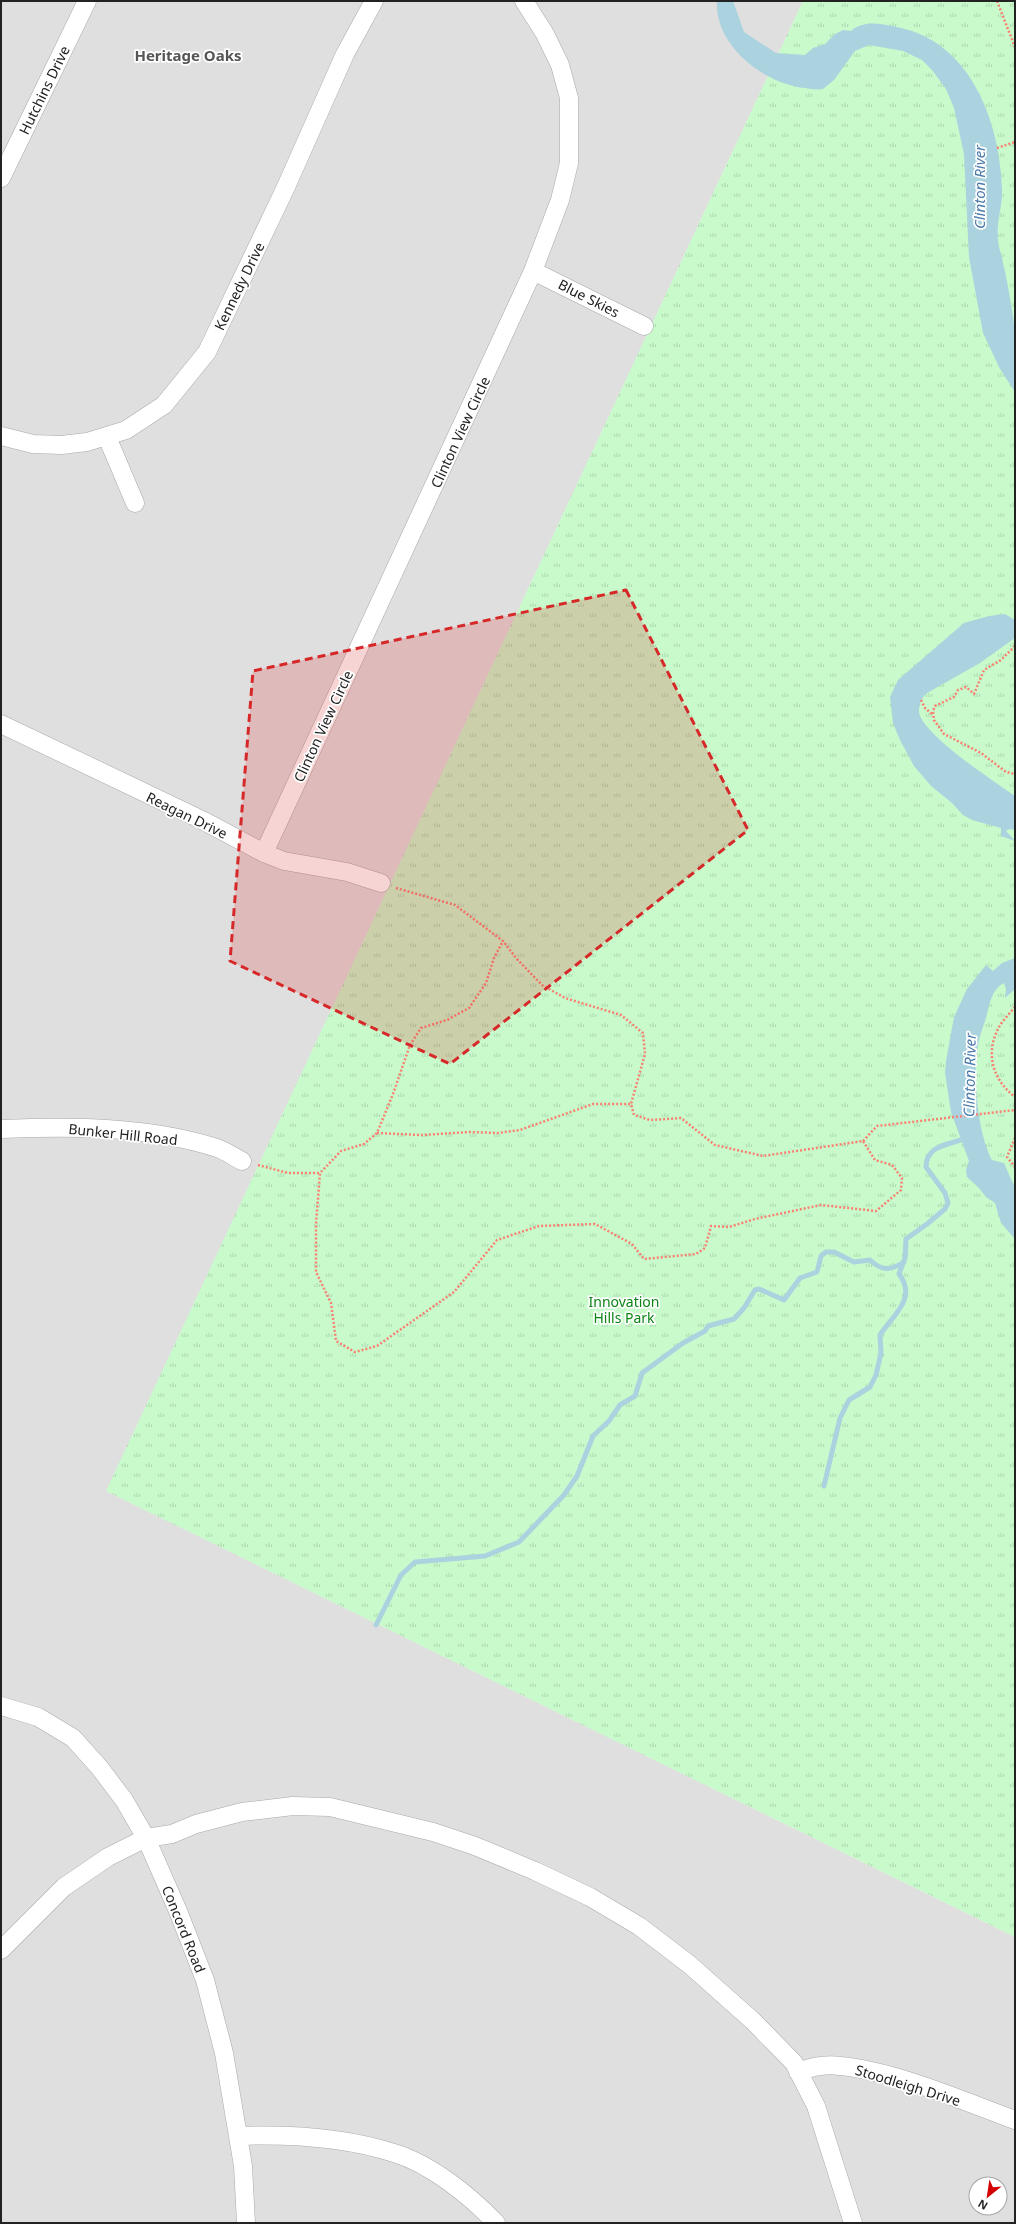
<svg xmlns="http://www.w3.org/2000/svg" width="1016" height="2224" viewBox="0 0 1016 2224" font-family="'Noto Sans',sans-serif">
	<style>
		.residential { fill: #e0dfdf; fill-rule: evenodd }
		.park { fill: url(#park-tufts) }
		.water { fill: #aad3df }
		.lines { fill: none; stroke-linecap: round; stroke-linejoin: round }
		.stream { stroke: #aad3df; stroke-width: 5 }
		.minor-casing { stroke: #a9a9a9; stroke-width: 19 }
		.path { stroke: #fa8072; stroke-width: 2.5; stroke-dasharray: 2 2; stroke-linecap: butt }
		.minor { stroke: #fff; stroke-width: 18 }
		.marked { fill: #d62828; fill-opacity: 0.2; stroke: #d62828; stroke-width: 3; stroke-dasharray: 8 5; stroke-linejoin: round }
		.labels { text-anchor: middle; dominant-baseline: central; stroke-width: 3.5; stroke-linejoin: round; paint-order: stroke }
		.street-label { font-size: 14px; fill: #222; stroke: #fff }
		.park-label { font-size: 14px; fill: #0c8416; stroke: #fff }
		.neighbourhood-label { font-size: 15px; font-weight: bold; fill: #555; stroke: #fff }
		.water-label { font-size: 15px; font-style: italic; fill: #4a7aab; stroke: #fff }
	</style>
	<defs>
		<pattern id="park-tufts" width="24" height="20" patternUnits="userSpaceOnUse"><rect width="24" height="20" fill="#c8facc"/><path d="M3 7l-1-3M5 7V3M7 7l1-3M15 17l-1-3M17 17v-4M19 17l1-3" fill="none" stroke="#acd6af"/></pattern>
	</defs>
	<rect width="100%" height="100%" fill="#f2efe9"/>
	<path class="residential" d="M1,1H803L107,1491L1015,1937V2223H1ZM976,2184H1000V2208H976Z"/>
	<path class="park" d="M803,1H1015V1937L106,1491Z"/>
	<path class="water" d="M717,1H733L744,32L776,53L805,55L813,48L825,44L835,34L843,30L851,31C865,18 888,25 905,29C973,47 1000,125 1002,188C1003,205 996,222 998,239C998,247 1002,255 1003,263C1008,284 1013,313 1015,334C1016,353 1015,373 1015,392L1000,369L983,333L969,257L964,154L954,108L946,89L932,70L922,60L903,51L869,45L855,51L834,80L823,89C817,90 810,89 805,88C764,84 714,45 717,1Z
		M1005,614L1015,620V638L980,663L927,693C921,698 917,708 920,716C931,740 992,780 1015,796V830L1009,829L1006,831L1015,841L1001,836V828L972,820L963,815L952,803L931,786L914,766L900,740L893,723L890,697L898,680L964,623L989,616Z
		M1015,958V989L1005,998L1006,989L1004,983C992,989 990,1003 987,1014C985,1023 981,1031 979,1040C972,1072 977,1132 992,1160L1004,1163L1015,1188V1239L1001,1223L995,1203L986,1197L979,1188L967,1177L966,1170L969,1161L951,1112L945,1073L946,1061L954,1017L967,989L986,965L993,971L1002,963Z"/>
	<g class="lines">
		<path class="stream" d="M824,1486L840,1418L849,1400L870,1387L876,1375L881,1353L880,1335C892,1316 918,1299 899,1274L905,1258L906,1239L927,1224L945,1209L948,1203L945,1193L926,1167C926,1147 945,1145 961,1140
			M376,1625L401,1575L415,1562L485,1556L519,1542L564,1495L577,1476L593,1436L609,1421L620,1405L635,1396L642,1373L683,1343L705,1331L708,1326L734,1319L744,1308L755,1290L759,1289L784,1300L800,1278L817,1272L821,1256L826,1252H834L854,1262L870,1260C882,1271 890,1271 904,1262"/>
		<defs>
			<path id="minor" d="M1,178L87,1
				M533,271L644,326
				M1,436L33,444L61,445L87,442L126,430L164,405L207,352L285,189L345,54L374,1
				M107,437L135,503
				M1,724L202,820L264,853L284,861L347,872L381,883
				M264,853L533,271L560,200L569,163V98L560,65L545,34L524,1
				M1,1129C72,1126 148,1126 217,1148C226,1151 234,1157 242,1161
				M1,1706L38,1717L73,1738L99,1767L124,1800L146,1838L178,1911L205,1980L224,2053L243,2166L246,2223
				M1,1950L64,1887L108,1857L146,1838L172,1834L196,1824L242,1812L293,1806L330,1807L433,1832L475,1846L535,1871L590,1897L639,1926L690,1965L753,2021L794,2063L816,2106L853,2223
				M798,2072C811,2067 826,2064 840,2066C895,2071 963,2101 1015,2120
				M238,2136C290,2134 344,2137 394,2153C431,2164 470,2196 496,2223"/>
		</defs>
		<use href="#minor" class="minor-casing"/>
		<path class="path" d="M997,1L1015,47
			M997,148L1015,142
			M1015,646L1001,660L984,670L974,694L966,687L958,690L954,697L935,706L933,711L934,720L944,734L981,753L1006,772L1015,774
			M921,700L925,708L933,715
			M396,888L455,905L503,941L516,958L542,985L565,998L621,1015L643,1033L645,1054L631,1104L634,1115L650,1120L681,1118L715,1145L763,1156L863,1141L875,1160L892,1165L902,1178L901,1190L876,1211L821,1205L755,1219L729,1227L711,1226L705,1248L696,1254L644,1259L632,1244L595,1224L539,1226L497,1240L454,1292L377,1346L355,1352L336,1341L331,1303L316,1272V1224L320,1173L341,1151L364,1144L377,1133L393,1094L410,1045L421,1028L447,1020L469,1008L486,983L494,958L503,941
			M1015,1007C1010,1013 1003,1020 999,1027C985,1053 992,1079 1015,1097
			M377,1133L421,1135L469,1132L498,1133L520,1130L593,1104H631
			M1015,1138L1007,1157L1015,1167
			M863,1141L877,1126L1015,1110
			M258,1165L288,1173H320"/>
		<use href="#minor" class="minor"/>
	</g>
	<path class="marked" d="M626,590L748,830L450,1064L230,961L253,671Z"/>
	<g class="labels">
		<g class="street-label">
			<text transform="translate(44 90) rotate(-64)">Hutchins Drive</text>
			<text transform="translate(239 286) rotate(-64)">Kennedy Drive</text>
			<text transform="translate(589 298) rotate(27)">Blue Skies</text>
			<text transform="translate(460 432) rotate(-65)">Clinton View Circle</text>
			<text transform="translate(323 726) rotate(-65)">Clinton View Circle</text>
			<text transform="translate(187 815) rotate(26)">Reagan Drive</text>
			<text transform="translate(123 1134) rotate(6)">Bunker Hill Road</text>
			<text transform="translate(184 1929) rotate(68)">Concord Road</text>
			<text transform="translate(908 2085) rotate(17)">Stoodleigh Drive</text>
		</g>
		<g class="park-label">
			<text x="624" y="1301">Innovation<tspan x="624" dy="16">Hills Park</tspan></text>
		</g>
		<g class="neighbourhood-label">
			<text x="188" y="55">Heritage Oaks</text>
		</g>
		<g class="water-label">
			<text transform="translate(979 187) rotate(-90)">Clinton River</text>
			<text transform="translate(969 1075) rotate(-89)">Clinton River</text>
		</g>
	</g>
	<rect width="1016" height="2224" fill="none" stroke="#222222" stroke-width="4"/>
	<g transform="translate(988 2196) rotate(210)"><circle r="19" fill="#ffffff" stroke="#a7a7a7"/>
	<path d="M0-3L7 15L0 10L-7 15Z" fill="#d40000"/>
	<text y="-6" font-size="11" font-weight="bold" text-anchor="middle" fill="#222222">N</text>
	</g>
</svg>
